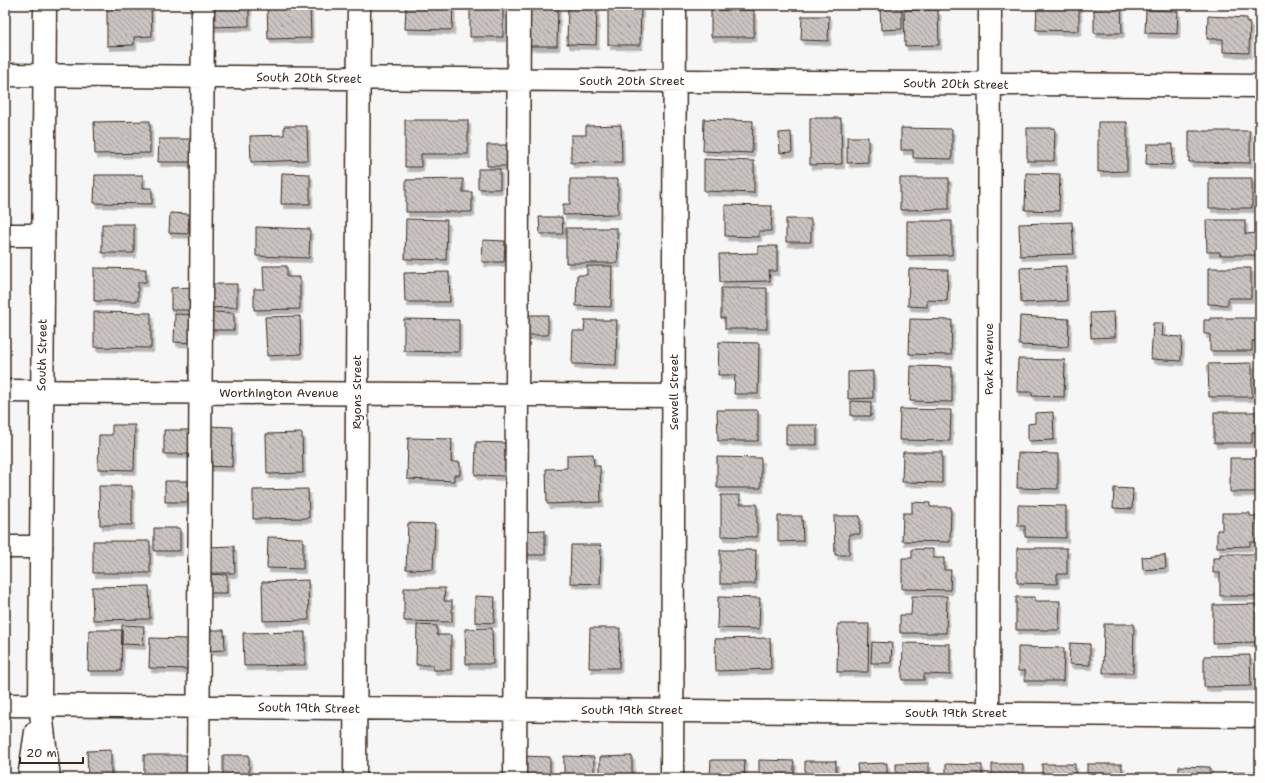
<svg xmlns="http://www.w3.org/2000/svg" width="1265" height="783" viewBox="0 0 1265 783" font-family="'Shantell Sans',sans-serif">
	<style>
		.building { fill: url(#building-back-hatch); stroke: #3b2a1e; filter: url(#shadow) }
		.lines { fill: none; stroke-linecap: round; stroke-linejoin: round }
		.minor-casing { stroke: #3b2a1e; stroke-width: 25 }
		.major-casing { stroke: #3b2a1e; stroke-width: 25 }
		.minor { stroke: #fff; stroke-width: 22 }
		.major { stroke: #fff; stroke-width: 22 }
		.labels { text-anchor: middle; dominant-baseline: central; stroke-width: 4; stroke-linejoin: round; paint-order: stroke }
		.street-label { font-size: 12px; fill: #3b2a1e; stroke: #fff }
	</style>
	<defs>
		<pattern id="building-back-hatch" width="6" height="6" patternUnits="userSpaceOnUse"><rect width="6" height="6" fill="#c9c3c1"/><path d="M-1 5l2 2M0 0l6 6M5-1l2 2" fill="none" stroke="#a49f9c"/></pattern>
		<filter id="shadow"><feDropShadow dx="2.5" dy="4.5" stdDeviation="0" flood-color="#0004"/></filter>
	</defs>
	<rect width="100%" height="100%" fill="#f7f6f6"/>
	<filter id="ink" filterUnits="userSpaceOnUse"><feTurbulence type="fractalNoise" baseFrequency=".025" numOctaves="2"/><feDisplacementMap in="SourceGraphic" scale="8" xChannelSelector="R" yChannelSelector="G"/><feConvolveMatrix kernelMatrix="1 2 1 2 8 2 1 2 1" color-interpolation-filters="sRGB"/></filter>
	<g filter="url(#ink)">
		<path class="building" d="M107,5H151L152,36L134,37V45L107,46Z
			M209,5H249V26L210,27Z
			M267,5H310L311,38L268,39Z
			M406,5H453L452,30L405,29Z
			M470,5H503V37H470Z
			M525,5H558L557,46H524Z
			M568,5H597L596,45L567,44Z
			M608,5H641L640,45H608Z
			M875,5H895L896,8L902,7V29L881,30L880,7H875Z
			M1037,5H1079V31L1036,30Z
			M1094,5H1121L1122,33H1094Z
			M711,10H754V37H711Z
			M904,10H938L939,45L905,46Z
			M1146,10L1178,11L1177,34L1145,33Z
			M802,16H829L828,41L801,40Z
			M1208,16L1247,18V23H1250L1249,53L1223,52V39H1207Z
			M810,118H841L842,164L810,165Z
			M704,119L753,121L752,153L703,151Z
			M405,120H468V154H421V167H405Z
			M150,121V153L95,154L94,122Z
			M1098,122H1127V171L1098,172Z
			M621,125L622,162L571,163V135H586V126Z
			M284,126H307L308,160L251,162L250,136L284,135Z
			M901,128L952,129V159L913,158V150H901Z
			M1027,128H1055L1054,161H1027Z
			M1189,131H1250V163L1189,162Z
			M791,132L792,152L780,153L779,133Z
			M847,137H868V162L847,163Z
			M159,139H193L192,162H158Z
			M1147,144H1173L1172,165L1146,164Z
			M487,145H510V166H487Z
			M704,159L754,161V193L704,191Z
			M478,169H500V189H478Z
			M282,173L310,174V204H281Z
			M1026,173L1060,174L1059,211L1025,210Z
			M95,175H143V188H152V204L94,203Z
			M900,178H949V209L900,210Z
			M1209,178H1252V208H1209Z
			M463,179V192H472V212H406V180Z
			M570,179H618V214L563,215V204H570Z
			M725,205L772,206L771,231H759V237L725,236Z
			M170,213L189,214L188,234L169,233Z
			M539,217H562L563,234H540Z
			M406,219L447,220L446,260L405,259Z
			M786,219H811V242H786Z
			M1206,220H1245V234L1259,233L1260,255H1220V252H1207Z
			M907,221H952V255L907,256Z
			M1072,222L1074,254L1020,256L1019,224Z
			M102,224H134V253H102Z
			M256,227L310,229L309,258L256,256Z
			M566,228H617L618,263H566Z
			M483,240L505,241L504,262H482Z
			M758,246H777V271H769L770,281L720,282L719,254L758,253Z
			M263,266H287V277H300V309L254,310V289H264Z
			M587,266H612L611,307L576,306L577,275H587Z
			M1066,266L1067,301L1021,303L1020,268Z
			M94,268L146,269V282H138V301H94Z
			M1208,268H1251V298H1228V305L1208,304Z
			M909,269L948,270L947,301L927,300V307L908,306Z
			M449,272L450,302H405L404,273Z
			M208,284H237V307L208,308Z
			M194,287L195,310H171V288Z
			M721,288H767V329H725V318H721Z
			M94,312L151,313V348L94,347Z
			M211,312L234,313V330H211Z
			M1114,312L1115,337L1091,338L1090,313Z
			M175,314L194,315L193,343L174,342Z
			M526,315H548V335H526Z
			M300,316L301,354L267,356L265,317Z
			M1020,316L1069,319L1068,347L1019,345Z
			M1210,318H1258V341H1252V351H1210V334H1204V320H1210Z
			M404,319L459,320V352L404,351Z
			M910,319L952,320L951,355L909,354Z
			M585,320H617L616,365L572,364L573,331H584Z
			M1153,323H1163L1162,336L1182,337L1181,361L1151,359Z
			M719,342L759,343L758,394H734L735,375H718Z
			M1018,359L1065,360L1064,397L1032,396V392H1017Z
			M1252,363V397H1209L1208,364Z
			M911,366L952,367V402L910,401Z
			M873,371V398L848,399V372Z
			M851,401L871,402V416H851Z
			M900,409L951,410L950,441L899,440Z
			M717,410H758V441H718Z
			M1053,412L1054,440L1028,441V424L1035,423V413Z
			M1214,412H1258V432H1252V443H1214Z
			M112,425H135L134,470L98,469L99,435H112Z
			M786,425H817V445H786Z
			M206,426L233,427L232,467L205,466Z
			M164,430H192V454H164Z
			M302,433L303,473L267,474L266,434Z
			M408,438L452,439L451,462H460V475H454V481L407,479Z
			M476,442L507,443L506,476L475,475Z
			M903,452H942V483L902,482Z
			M1018,453L1058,454V489L1017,488Z
			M593,454L594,466H600L601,502L547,504L546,469L567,468V455Z
			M717,457L761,458V488H717Z
			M1230,458H1258V492H1230Z
			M165,481H188V502H165Z
			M99,486H132V525H100Z
			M1114,488L1133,489L1132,509L1113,508Z
			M308,489L309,518L253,519V490Z
			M721,495H740V504H757V537L721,536Z
			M912,502L930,503V507H951L950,542L902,541L903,513H912Z
			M1018,505L1066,506V538L1025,537V526H1018Z
			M1222,513H1250V516H1257L1258,542H1250V546L1217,547V530H1222Z
			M778,516H802L803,541L778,542Z
			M834,516H860V534H849V555H835Z
			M408,523L435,524L433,570L406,569Z
			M154,528H180V551H154Z
			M545,530V555H521V531Z
			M268,537L303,538V569L267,568Z
			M93,541H150V573H93Z
			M571,545H601L600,584L570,583Z
			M234,546L235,573H208L207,547Z
			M1017,548H1067V574H1057V584L1017,583Z
			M912,549H933V558H944V570H951L950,590L902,589V558H912Z
			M720,550H756L755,584H720Z
			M1220,554H1260V596H1220V573H1213V558H1220Z
			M1165,555L1166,568L1143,570L1142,557Z
			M205,574L227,575V593H205Z
			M308,580L309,620L263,621L262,582Z
			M149,586L150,619L93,620L92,587Z
			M404,588H445L444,601H452V622L404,621Z
			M475,596L495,597L494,623L475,622Z
			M912,596H947L946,633H900V615H911Z
			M718,597L760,598L759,629L717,628Z
			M1016,597H1035V601H1060L1059,630H1016Z
			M1256,604L1257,642L1213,643V605Z
			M838,624H869L868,672H837Z
			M1104,624H1134L1133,673H1103Z
			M122,625L144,626L143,645L122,644Z
			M417,625L437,626V635H451V670H433V665H416Z
			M492,628L493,664H466L465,629Z
			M590,628H620L619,668H589Z
			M89,630H122L121,671H88Z
			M204,630H224L225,650L205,651Z
			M305,632V665L244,666L243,633Z
			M150,638L189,639V669L149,668Z
			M770,638L771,669L716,671L715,639Z
			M872,642L892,643L891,663H871Z
			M903,643L950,644V675L924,674V680H902Z
			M1070,643L1090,644V665L1069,664Z
			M1018,647L1064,648L1063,681H1025V671H1018Z
			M1250,655L1251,686L1204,687V656Z
			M111,750V776L88,777L87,751Z
			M144,755H189V778H144Z
			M223,755H249V778H223Z
			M521,756L550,757V778H520Z
			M564,756L594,757V778H564Z
			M632,756V778H600V757Z
			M711,760H745L744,778H710Z
			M759,760L794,761V778H759Z
			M805,761H836V778H805Z
			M887,763V778H847V774H858L857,764Z
			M929,763V778H896V764Z
			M946,764L982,765V778H946Z
			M992,764H1023V778H992Z
			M1042,764H1075V778H1042Z
			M1087,764H1122V778H1087Z
			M1179,766L1210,767V778H1179Z
			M1257,772V778H1228V773Z
			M403,776H448V778H403Z"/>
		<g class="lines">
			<defs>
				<path id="minor" d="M5,75L1260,86
					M5,235H43
					M5,391L674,396
					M5,547H41
					M5,705L1260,716
					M988,713L990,5
					M198,778L203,5
					M355,778L359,5
					M515,778L519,5
					M672,778L675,5"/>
				<path id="major" d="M45,5L40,705L49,778
					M29,778L36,732"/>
			</defs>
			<use href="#minor" class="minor-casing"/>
			<use href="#major" class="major-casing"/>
			<use href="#minor" class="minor"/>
			<use href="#major" class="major"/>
		</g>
	</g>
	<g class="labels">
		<g class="street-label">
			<text transform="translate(309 78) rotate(1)">South 20th Street</text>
			<text x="632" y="81">South 20th Street</text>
			<text transform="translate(956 84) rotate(1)">South 20th Street</text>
			<text transform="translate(42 355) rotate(-89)">South Street</text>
			<text transform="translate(989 359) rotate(-90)">Park Avenue</text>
			<text transform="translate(357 392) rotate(-90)">Ryons Street</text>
			<text transform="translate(674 392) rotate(-90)">Sewell Street</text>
			<text x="279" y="393">Worthington Avenue</text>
			<text transform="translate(309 708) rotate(1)">South 19th Street</text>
			<text x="632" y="710">South 19th Street</text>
			<text x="956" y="713">South 19th Street</text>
		</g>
	</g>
	<rect width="1265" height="783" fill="none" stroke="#fff" stroke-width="20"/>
	<rect x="10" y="10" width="1245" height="763" fill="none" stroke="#3b2a1e" stroke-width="1.5" filter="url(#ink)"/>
	<path d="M20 757v6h63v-6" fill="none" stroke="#3b2a1e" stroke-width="2"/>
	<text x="26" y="757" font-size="12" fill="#3b2a1e" stroke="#ffffff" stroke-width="3" paint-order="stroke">20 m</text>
</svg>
